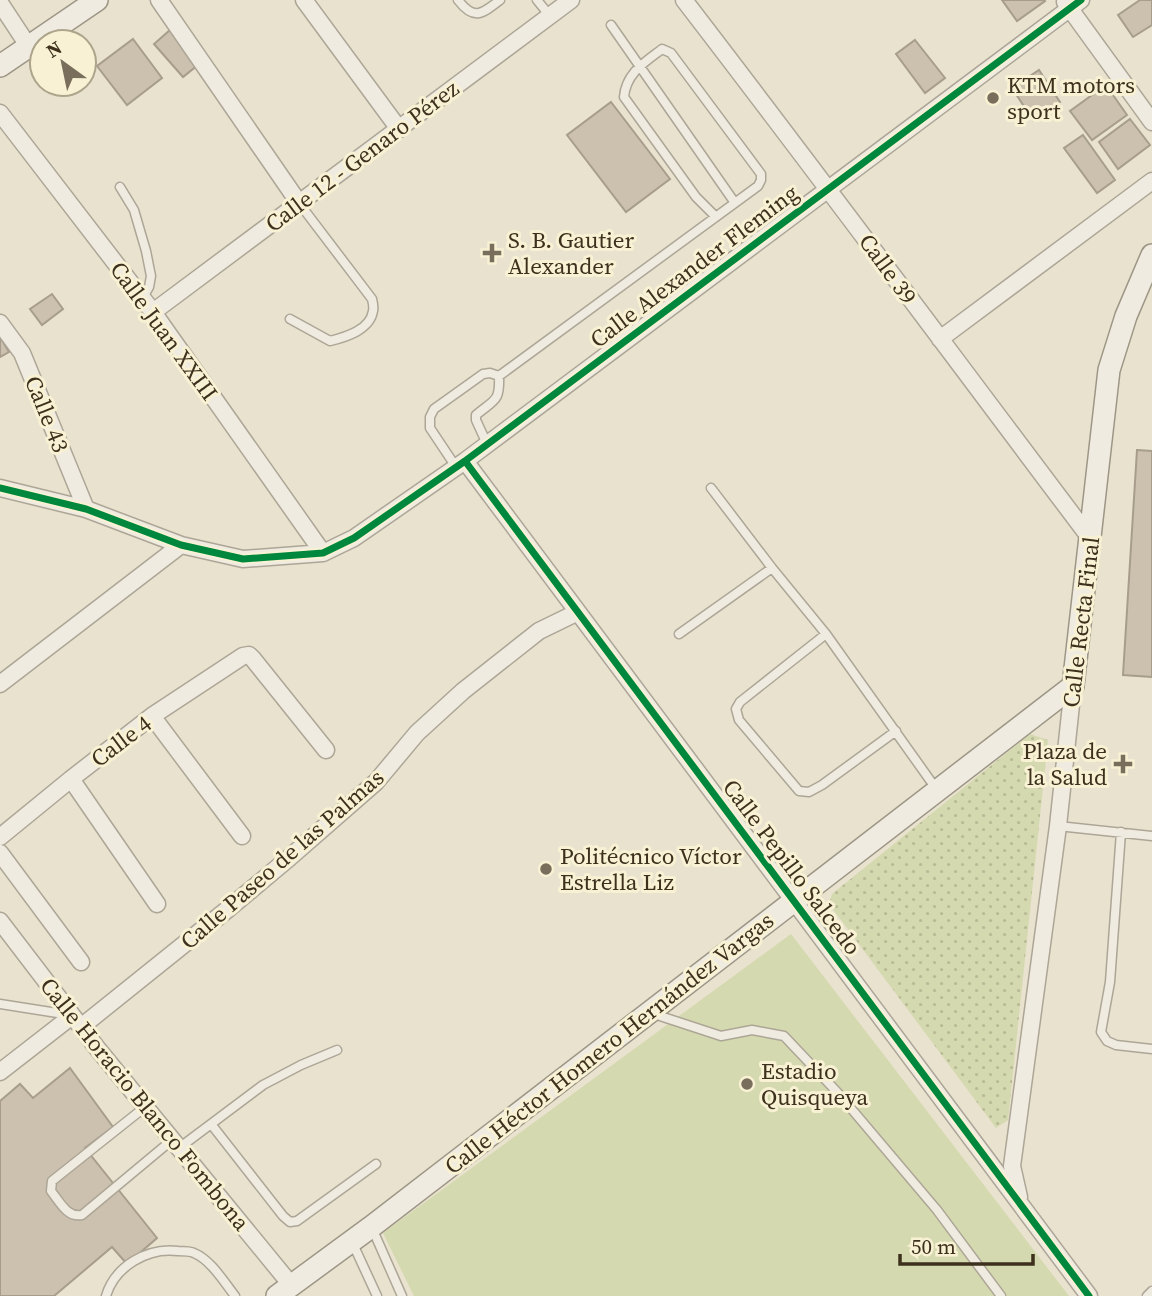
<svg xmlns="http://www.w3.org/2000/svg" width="1152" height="1296" viewBox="0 0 1152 1296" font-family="'Source Serif 4',serif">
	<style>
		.park { fill: url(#park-dots) }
		.garden { fill: #d5d9af }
		.building { fill: #ccc0ae; stroke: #a89d8d; stroke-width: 2 }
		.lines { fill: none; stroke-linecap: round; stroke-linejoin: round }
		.lane-casing { stroke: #ada697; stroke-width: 11 }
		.street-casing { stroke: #ada697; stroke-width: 19 }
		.secondary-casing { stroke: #9d9686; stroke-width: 24 }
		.lane { stroke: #efebe0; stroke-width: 8 }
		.street { stroke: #efebe0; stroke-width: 16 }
		.secondary { stroke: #efebe0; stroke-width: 21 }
		.cycleway-casing { stroke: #f8f1d4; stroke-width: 11 }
		.cycleway { stroke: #00873e; stroke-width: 7 }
		.poi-dot { fill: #796e5b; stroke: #f8f1d4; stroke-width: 2.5 }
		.labels { text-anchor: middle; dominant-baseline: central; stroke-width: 6; stroke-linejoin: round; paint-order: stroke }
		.poi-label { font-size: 23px; fill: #3d301d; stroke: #f8f1d4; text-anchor: start }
		.street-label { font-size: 23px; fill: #3d301d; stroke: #f8f1d4 }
	</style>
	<defs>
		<pattern id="park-dots" width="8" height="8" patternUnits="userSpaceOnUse" patternTransform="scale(1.75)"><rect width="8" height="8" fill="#d5d9af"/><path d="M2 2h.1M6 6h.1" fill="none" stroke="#b8bb96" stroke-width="1.8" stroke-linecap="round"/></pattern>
	</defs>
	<rect width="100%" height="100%" fill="#e8e2ce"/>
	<path class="park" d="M1030,734L1048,740L1008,1120L996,1128L829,904L832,894Z"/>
	<path class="garden" d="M791,934L1069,1296H414L383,1233Z"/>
	<path class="building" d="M1002,0H1044L1045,1L1017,21Z
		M1140,0H1152V25L1133,37L1118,15Z
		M170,30L199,64L183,77L154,44Z
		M133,39L162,78L127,105L97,66Z
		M915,40L945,78L925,93L896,54Z
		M1039,70L1060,102L1033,120L1012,88Z
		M1106,85L1127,115L1092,140L1070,111Z
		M611,102L670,179L626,212L567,135Z
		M1130,119L1150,145L1118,169L1099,142Z
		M1083,135L1115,180L1097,193L1064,148Z
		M52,294L63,309L42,325L30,309Z
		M0,337L9,352L0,357Z
		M1137,450L1152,451V677L1123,675Z
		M70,1068L113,1127L85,1148L157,1238L127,1264L112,1247L54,1296H0V1101L20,1084L33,1098Z"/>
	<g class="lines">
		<defs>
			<path id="lane" d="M458,0C474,21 482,14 500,0
				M537,0L550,16
				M611,25L735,203
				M120,187L134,210L146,251L151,276L149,287L142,299
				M290,319L330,341C346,337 370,330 373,311C374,307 373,303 372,299L299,203
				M487,444L476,420V415C495,399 500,402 499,376
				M456,467L430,428V417L434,409L483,374L490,373L499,376L758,186L761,180V174L671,53L662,49C645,62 626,73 624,97L696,197L716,217
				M711,488L772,568L826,634L937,790
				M679,634L772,568
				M826,634L740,702L736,709L739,720L799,791L809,792L822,785L896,731
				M1058,826L1152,836
				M1121,832L1110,982L1101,1032L1107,1041L1116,1045L1152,1049
				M0,1004L70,1015
				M655,1011L660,1016L721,1036L752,1030L784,1036L838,1093L937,1210L1001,1296
				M145,1107L52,1181L51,1191C60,1202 67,1218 82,1215L172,1140
				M211,1124L283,1216L290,1222L297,1221L376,1164
				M179,1148L263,1085L301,1065L337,1050
				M372,1228L402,1296
				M353,1244L377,1296
				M106,1296C115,1266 148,1247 178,1251C183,1251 190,1251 194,1253C211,1260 224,1282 235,1296
				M1147,1296L1152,1291"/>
			<path id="street" d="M159,0L299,203
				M304,0L399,129
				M684,0C821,178 955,359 1090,538
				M1065,2L1152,122
				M0,3L29,47
				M0,113L153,312L323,553
				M153,312L571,0
				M0,323L22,353L86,509
				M940,339L1152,181
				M465,461L1089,1296
				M0,488L86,509L181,545L243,559L323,553L354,538L465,461L1081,0
				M0,684L181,545
				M152,716L242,836
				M71,779L157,904
				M0,837L71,779L152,716L243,656L249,655L253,659L326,750
				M0,853L81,962
				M0,921L97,1048L292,1286
				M81,1027L228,909L289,858L376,782L417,733L463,691L539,631L578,612
				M0,1072L72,1016
				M1019,1197L1012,1166L1058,826L1073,686"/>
			<path id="secondary" d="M0,66L97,0
				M277,1296L371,1227L1073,686L1109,370L1126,316L1152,255"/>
		</defs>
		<use href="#lane" class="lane-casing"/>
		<use href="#street" class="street-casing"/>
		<use href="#secondary" class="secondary-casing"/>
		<use href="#lane" class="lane"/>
		<use href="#street" class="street"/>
		<use href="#secondary" class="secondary"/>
		<defs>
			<path id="cycleway" d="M465,461L1089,1296
				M0,488L86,509L181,545L243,559L323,553L354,538L465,461L1081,0"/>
		</defs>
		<use href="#cycleway" class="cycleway-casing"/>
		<use href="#cycleway" class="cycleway"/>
	</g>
	<g class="poi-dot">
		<circle cx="993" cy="98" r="7"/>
		<path d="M488.5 242.5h7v7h7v7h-7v7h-7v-7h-7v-7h7z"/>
		<path d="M1119.5 753.5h7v7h7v7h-7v7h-7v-7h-7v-7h7z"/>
		<circle cx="546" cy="869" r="7"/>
		<circle cx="747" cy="1084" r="7"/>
	</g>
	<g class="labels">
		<g class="poi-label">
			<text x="1007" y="85">KTM motors<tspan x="1007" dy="26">sport</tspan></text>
			<text x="508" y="240">S. B. Gautier<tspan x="508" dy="26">Alexander</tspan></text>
			<text x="1107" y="751" text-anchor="end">Plaza de<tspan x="1107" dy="26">la Salud</tspan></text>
			<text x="560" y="856">Politécnico Víctor<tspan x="560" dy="26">Estrella Liz</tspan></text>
			<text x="761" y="1071">Estadio<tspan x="761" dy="26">Quisqueya</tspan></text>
		</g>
		<g class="street-label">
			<text transform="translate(362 156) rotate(-37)">Calle 12 - Genaro Pérez</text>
			<text transform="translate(694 266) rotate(-37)">Calle Alexander Fleming</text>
			<text transform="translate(888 269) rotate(54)">Calle 39</text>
			<text transform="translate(164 331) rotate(54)">Calle Juan XXIII</text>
			<text transform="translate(47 414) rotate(68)">Calle 43</text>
			<text transform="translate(1081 622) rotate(-83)">Calle Recta Final</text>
			<text transform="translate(121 741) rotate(-37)">Calle 4</text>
			<text transform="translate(282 859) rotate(-41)">Calle Paseo de las Palmas</text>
			<text transform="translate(792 867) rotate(53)">Calle Pepillo Salcedo</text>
			<text transform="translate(609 1043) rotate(-38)">Calle Héctor Homero Hernández Vargas</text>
			<text transform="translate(145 1104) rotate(51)">Calle Horacio Blanco Fombona</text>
		</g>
	</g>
	<g transform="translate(63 63) rotate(327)"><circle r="33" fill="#f8f1d4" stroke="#ada48b" stroke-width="2"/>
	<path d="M0-5L12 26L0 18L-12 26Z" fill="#796e5b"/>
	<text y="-10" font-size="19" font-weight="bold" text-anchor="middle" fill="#3d301d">N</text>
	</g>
	<path d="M900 1254v10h133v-10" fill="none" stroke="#3d301d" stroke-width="3.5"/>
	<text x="911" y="1254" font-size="21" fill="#3d301d" stroke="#f8f1d4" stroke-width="5" paint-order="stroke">50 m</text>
</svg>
